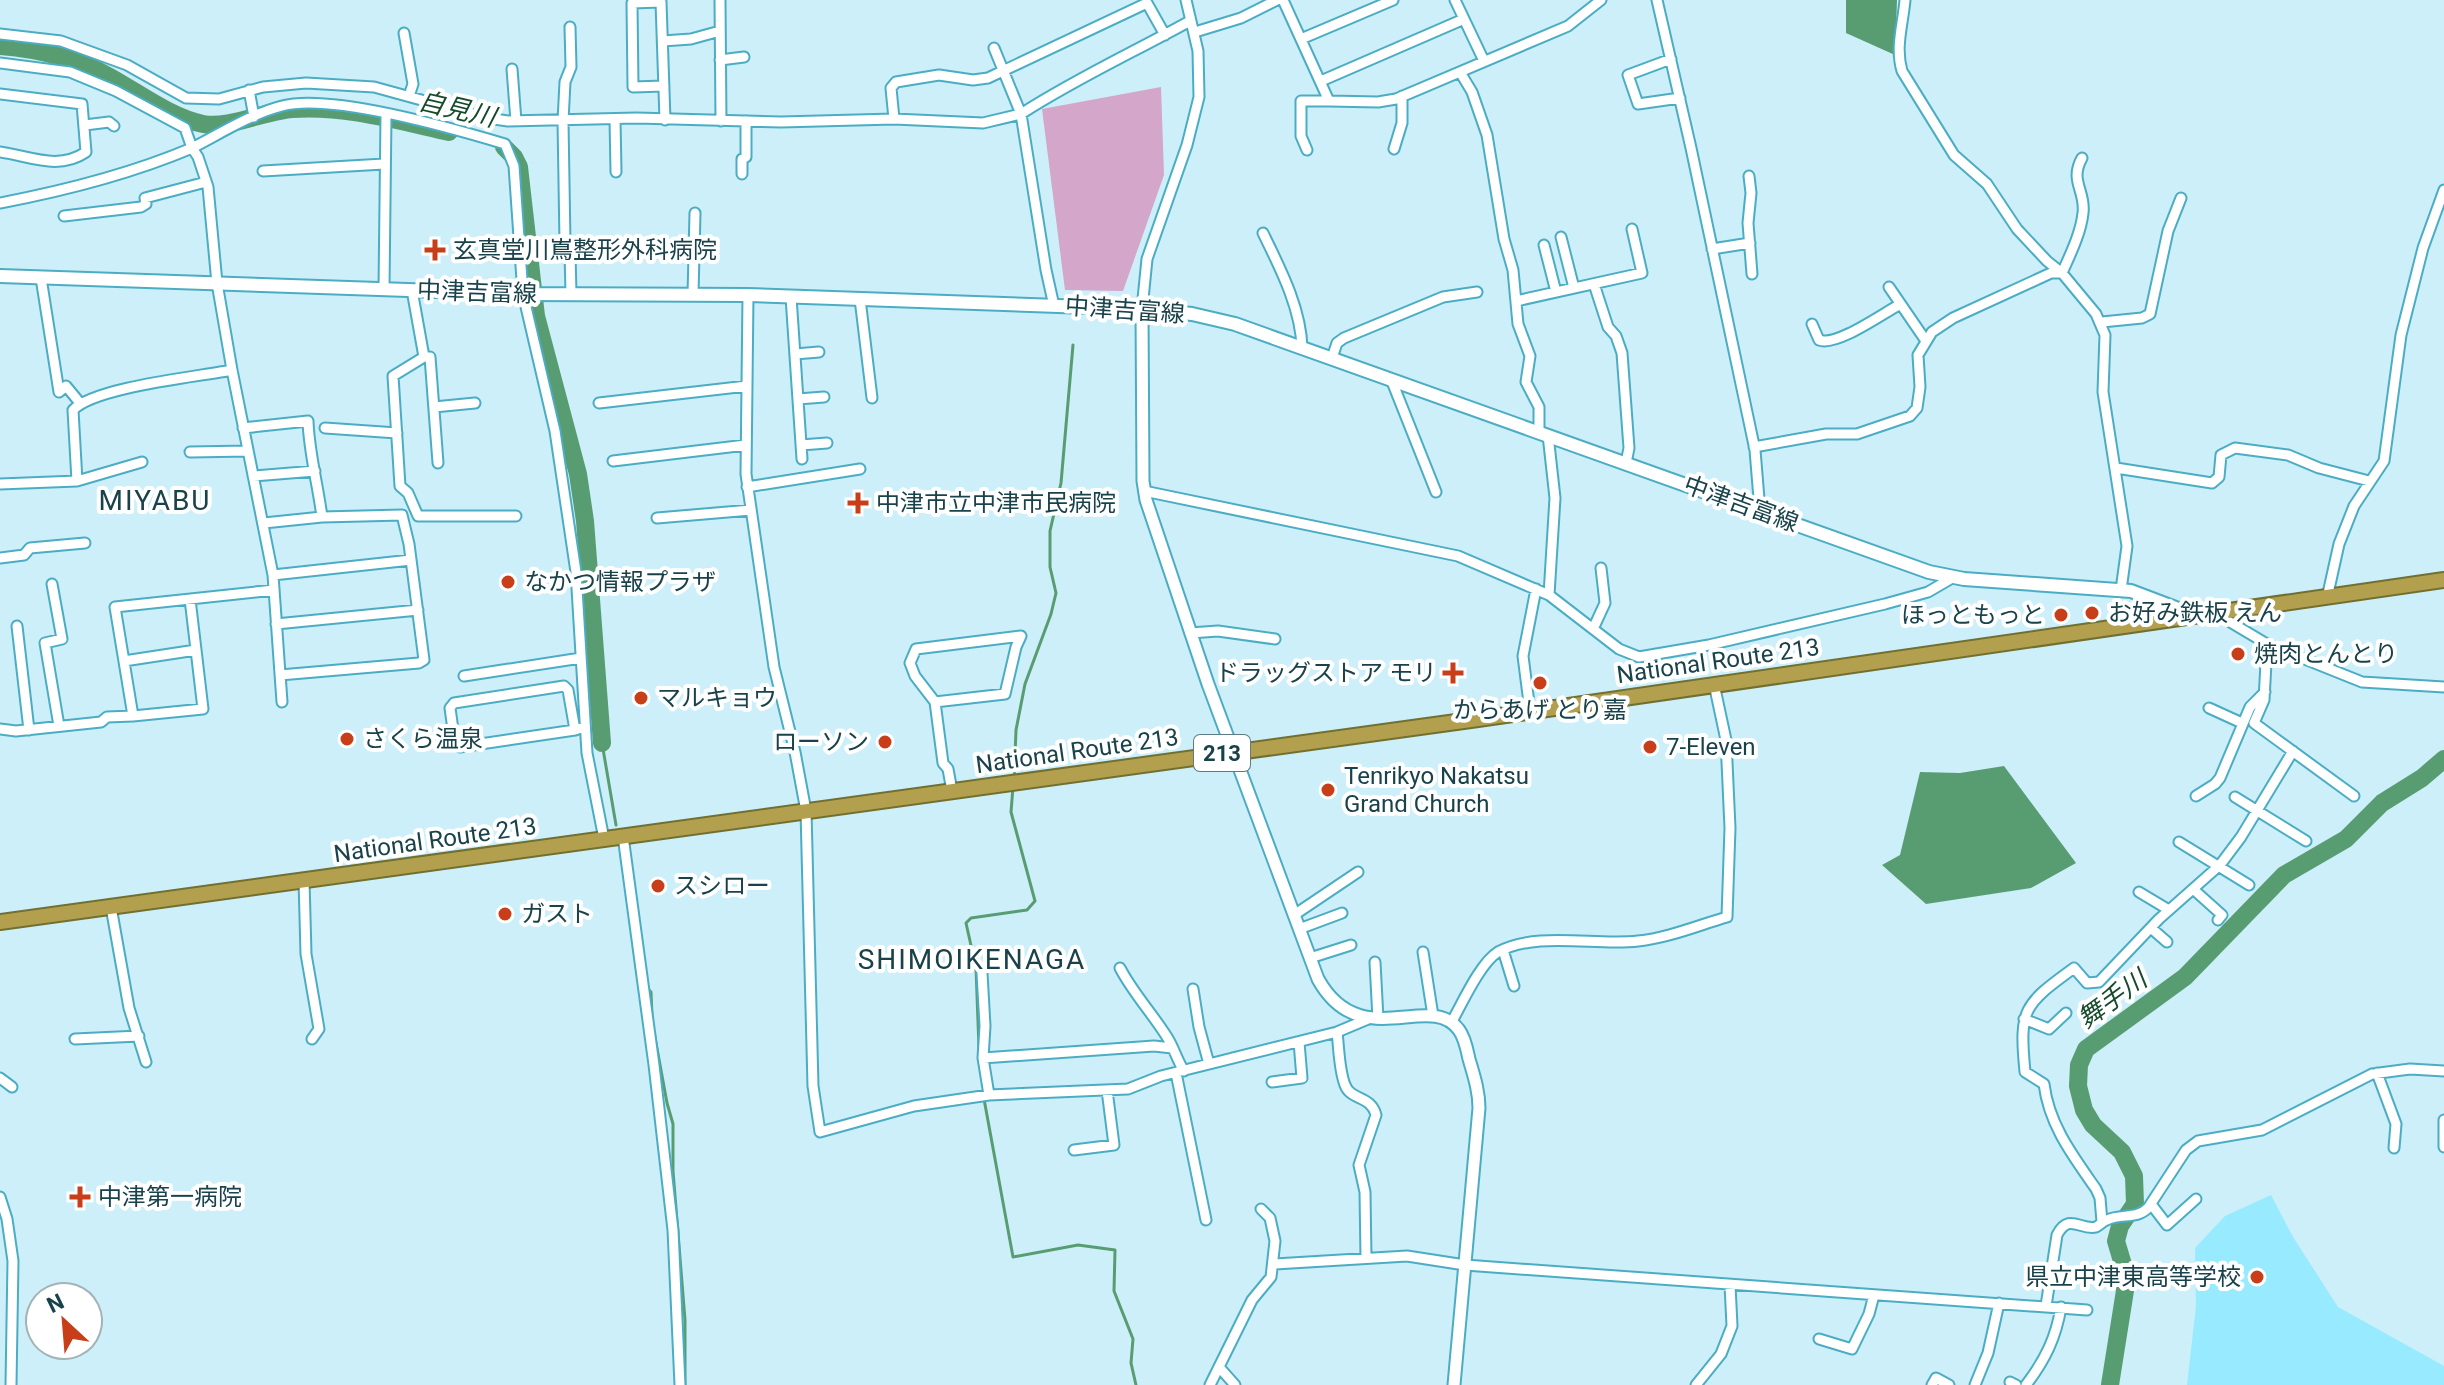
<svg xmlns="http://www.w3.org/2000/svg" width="2444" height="1385" viewBox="0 0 2444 1385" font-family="Roboto,'Noto Sans JP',sans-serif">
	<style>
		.built { fill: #98eaff }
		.green { fill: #d4a6c9 }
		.water { fill: #589d72 }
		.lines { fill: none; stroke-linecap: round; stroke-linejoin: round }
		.stream { stroke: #589d72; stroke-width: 3 }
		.river { stroke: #589d72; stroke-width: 18 }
		.minor-casing { stroke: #4badc3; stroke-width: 13 }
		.tertiary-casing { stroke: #4badc3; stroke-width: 15 }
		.secondary-casing { stroke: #4badc3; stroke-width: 16 }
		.trunk-casing { stroke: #717030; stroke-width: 18 }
		.minor { stroke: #fff; stroke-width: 9 }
		.tertiary { stroke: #fff; stroke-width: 11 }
		.secondary { stroke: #fff; stroke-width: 12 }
		.trunk { stroke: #b3a04e; stroke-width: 14 }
		.poi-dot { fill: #c83e19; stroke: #fff; stroke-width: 3 }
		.labels { text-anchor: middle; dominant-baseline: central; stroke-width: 8; stroke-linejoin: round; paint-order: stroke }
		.shield { fill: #fff; stroke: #5e7b81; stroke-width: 2 }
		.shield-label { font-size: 22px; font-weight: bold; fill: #19424b }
		.poi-label { font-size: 24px; fill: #19424b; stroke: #fff; text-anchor: start }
		.street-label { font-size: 24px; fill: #19424b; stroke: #fff }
		.water-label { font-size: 26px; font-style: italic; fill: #154a2c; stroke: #fff }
		.quarter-label { font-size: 28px; letter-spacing: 2px; fill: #19424b; stroke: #fff }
	</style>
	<rect width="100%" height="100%" fill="#cceff9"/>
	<path class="built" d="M2271,1195L2293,1237L2338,1307L2444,1366V1385H2187L2196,1306L2195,1248L2225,1216Z"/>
	<path class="green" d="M1161,87L1164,175L1123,291L1065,290L1042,109Z"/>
	<path class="water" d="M1846,0H1897L1895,55L1846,33Z
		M2004,766L2076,863L2031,888L1926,904L1882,865L1900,855L1920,772L1960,773Z"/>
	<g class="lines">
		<path class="stream" d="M602,743L616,825
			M1014,780L1016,730L1025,684L1051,614L1056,593L1050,567V531L1061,483L1073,345
			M621,855L622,863
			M634,950L637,974
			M648,989L651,992L652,1016
			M654,1032L667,1103L673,1124V1171L685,1320V1385
			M979,1048L976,968L966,923L971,918L1027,910L1035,901L1011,812L1013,787
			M984,1099L1013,1257L1078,1245L1115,1250L1114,1291L1133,1339L1131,1363L1136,1385"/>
		<path class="river" d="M0,46C39,49 76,58 110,77C139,93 170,117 203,124C228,129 265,111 292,109C344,105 399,121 449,132
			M504,147L514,157L519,167L536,316L578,474L585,521L602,743
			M2110,1385L2127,1278L2116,1241L2120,1226L2135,1204L2134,1176L2122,1152L2093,1125L2084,1110L2078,1086L2079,1065L2086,1049L2185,977L2284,875L2346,839L2382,803L2422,778L2444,759"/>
		<defs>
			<path id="minor" d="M720,0L721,121
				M1283,0L1329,101L1378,102L1396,99L1568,26L1601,0
				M1455,0L1484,61
				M1657,0L1691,148L1755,450L1760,511
				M1905,0C1903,24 1895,47 1902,71L1954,155L1987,184L2017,229L2047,261L2062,273C2070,255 2081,233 2083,213C2086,191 2069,181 2082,158
				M570,27L571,67L565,82L563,121L565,243L570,252L571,294
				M1195,32L1241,18L1277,0
				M404,33L413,84L409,96
				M0,34L61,41L127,65L186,98L219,99L263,87L306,83L374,87L487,118L508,121L637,118L781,122L894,119L983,123L1021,114L1046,270L1054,306
				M1301,39L1393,0
				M663,41L691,39L720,31
				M994,48L1021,114C1075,79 1134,52 1190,21
				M1671,59L1628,75L1638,104L1680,98
				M720,60L744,57
				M0,63L70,72L116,91L185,128L192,148C221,133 251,114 282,106C330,93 455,129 505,144L514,166L523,294L555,431L576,572L587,753L604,839
				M512,69L516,121
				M1460,72L1472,92L1487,135L1504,239L1513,270L1518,324L1530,356L1526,382L1539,407V432
				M1321,81L1464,19
				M664,86L633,87L632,3L661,2L665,120
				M249,90L254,117
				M0,94L82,104L86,152C58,171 30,156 0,152
				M615,119L616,172
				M894,119L891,88L896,82L939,75L973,80L988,78L1147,3L1165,35
				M85,125L109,122L114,126
				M1394,149L1402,123V96
				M1307,150L1301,136V101H1329
				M263,171L384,164
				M742,174V159L746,157V121
				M1749,176L1751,193L1748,223L1752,274
				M0,203C63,191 133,173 192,148L198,157L208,187L217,283L232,370L273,575L282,702
				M64,216L141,207L146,204L145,198L206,182
				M1263,233C1280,268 1301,308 1302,348
				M1561,237L1574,288
				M1544,245L1556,292
				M1712,249L1750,243
				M41,278L59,392L66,386L80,403
				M1594,284L1608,327L1616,336L1622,353L1629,448L1626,463
				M1889,287L1926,341
				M384,289L386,115
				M412,290L424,357L393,376L400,486L408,493L418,516H516
				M693,295L695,213
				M748,295L746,474L774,667L795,752L806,811L813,1086L820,1132L914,1106L989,1095L1128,1089L1161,1076L1337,1032L1368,1019
				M791,297L802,459
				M860,299L872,398
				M1516,301L1642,273L1632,229
				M1142,309L1147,259L1187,145L1199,97L1198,51L1186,0
				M2102,322L2142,318L2150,314L2168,231L2181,198
				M1812,324L1819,340C1836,347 1882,314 1899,305
				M795,354L819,352
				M424,357H430L438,463
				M1332,358L1337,343L1344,338L1443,297L1477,292
				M1391,379L1436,492
				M798,399L824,397
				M599,403L747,386
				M434,407L475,403
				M243,428L308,421C309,453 318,485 322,517
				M325,428L397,433
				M1548,435L1555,498L1549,595
				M801,445L827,443
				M1754,447L1826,434H1857L1910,416L1917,408L1920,387L1918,355L1932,332L1953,318L2051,273H2062L2096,314L2105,335L2103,392L2127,546L2121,590
				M190,452L248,451
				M613,461L746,445
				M2116,468L2212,483L2219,477L2221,455L2235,448L2288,455L2319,468L2369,481
				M253,476L315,471
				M77,481L142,462
				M0,484L77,481L73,410C95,387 196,377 232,370
				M747,487L860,469
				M1144,491L1458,556L1549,595L1619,649L1639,657L1709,645L1885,604L1928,592L1952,578
				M657,518L751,510
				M264,523L322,517L402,515L409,544L424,660L419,663L280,675
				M0,558L24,555L30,548L85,543
				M273,575L411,560
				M52,584L62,639L45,643L59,726
				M2327,598L2339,544L2354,506L2384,461L2401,335L2423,248L2444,190
				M190,599L203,709L133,716L115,607L274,590
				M2221,613L2225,619L2267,644L2362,682L2444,687
				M276,624L418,610
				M17,626L29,730
				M1593,629L1605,603L1601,568
				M1190,633L1218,631L1275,639
				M2267,644L2264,700L2254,723L2354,796
				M124,661L196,650
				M464,676L581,658
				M935,702L1005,694L1016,647L1021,636L916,649L910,663L915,676L935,702L943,763L948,769L952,791
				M2209,708L2242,723
				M1530,711L1523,656L1536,589
				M0,729L16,731L101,722L107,717L133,716
				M575,730L568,690L564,686L454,703L450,708L455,744L460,747L575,730L584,727
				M2196,796L2215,784L2220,778L2250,707L2265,692
				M2235,797L2306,841
				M623,836L654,1065L673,1230L680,1385
				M2179,842L2249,885
				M304,880L306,954L319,1029L312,1039
				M2193,889L2222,915L2218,920
				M2139,892L2169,910
				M111,907L129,1008L146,1062
				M1294,915L1358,872
				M2151,928L2167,942
				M1299,929L1342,913
				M1503,950L1514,986
				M1423,952L1433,1016
				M1310,958L1351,945
				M1375,962L1378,1019
				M1120,968C1133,993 1152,1013 1167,1037C1174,1048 1177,1060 1184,1071
				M982,973L985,1026L983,1058
				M1193,989L1199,1027L1209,1064
				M2024,1019L2049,1029L2066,1013
				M1451,1023C1462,1004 1480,963 1498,952C1536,931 1596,946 1638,941C1668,938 1699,925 1727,917L1730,828L1726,740L1714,684
				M1337,1032C1339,1048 1339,1070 1345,1085C1351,1101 1371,1095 1376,1115L1359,1165L1365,1192L1366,1258
				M75,1039L139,1036
				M1176,1073L1206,1220
				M2377,1073L2396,1124L2394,1148
				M0,1078L12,1087
				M1272,1082L1302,1078L1299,1042
				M989,1095L983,1058L1154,1046L1172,1048
				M2444,1120V1147
				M1074,1150L1114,1145L1107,1090
				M0,1197L7,1219L13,1261L11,1385
				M2151,1204L2167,1225L2196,1199
				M2102,1222L2100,1198L2096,1189C2073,1156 2049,1125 2044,1084L2025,1072C2019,1009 2023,1005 2074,968L2087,983L2099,982L2159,919L2220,865L2241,837L2293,751
				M1275,1264L1407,1256L1465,1265L2087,1310
				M2046,1306L2057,1235C2069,1212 2081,1231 2096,1227C2100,1225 2103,1221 2107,1220C2121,1213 2136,1220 2148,1208L2186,1150L2198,1141L2262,1130L2372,1074L2410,1069L2444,1071
				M1819,1339L1852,1349L1869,1314L1874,1295
				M1219,1367L1235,1385
				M2010,1382L2016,1385
				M1210,1385L1252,1300L1271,1277L1275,1241L1270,1218L1261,1209
				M1696,1385L1721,1354L1732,1326L1730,1285
				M1932,1385L1936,1378L1949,1385
				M1975,1385L1988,1353L1999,1303
				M2026,1385C2045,1360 2056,1338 2061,1307"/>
			<path id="tertiary" d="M1142,309L1143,481L1146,500L1208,684L1318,979C1360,1055 1430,990 1459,1030C1465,1038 1467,1050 1469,1059C1474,1076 1479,1091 1479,1108L1454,1385"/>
			<path id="secondary" d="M0,276L523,294L748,295L1142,309L1192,314L1235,324L1929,572L1964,579L2131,591L2197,616"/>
			<path id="trunk" d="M0,922L1478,719L2444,580"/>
		</defs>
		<use href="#minor" class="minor-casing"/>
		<use href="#tertiary" class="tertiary-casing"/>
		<use href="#secondary" class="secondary-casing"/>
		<use href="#trunk" class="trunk-casing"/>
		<use href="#minor" class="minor"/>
		<use href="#tertiary" class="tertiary"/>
		<use href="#secondary" class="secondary"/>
		<use href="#trunk" class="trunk"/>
	</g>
	<g class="poi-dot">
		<path d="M431 238h8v8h8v8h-8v8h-8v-8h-8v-8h8z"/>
		<path d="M854 491h8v8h8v8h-8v8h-8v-8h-8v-8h8z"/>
		<circle cx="508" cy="582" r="8"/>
		<circle cx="2092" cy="613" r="8"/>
		<circle cx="2061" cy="615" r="8"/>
		<circle cx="2238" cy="654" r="8"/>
		<path d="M1449 661h8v8h8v8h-8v8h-8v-8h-8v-8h8z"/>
		<circle cx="1540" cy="683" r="8"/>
		<circle cx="641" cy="698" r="8"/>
		<circle cx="347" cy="739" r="8"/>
		<circle cx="885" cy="742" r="8"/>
		<circle cx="1650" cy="747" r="8"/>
		<circle cx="1328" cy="790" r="8"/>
		<circle cx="658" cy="886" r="8"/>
		<circle cx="505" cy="914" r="8"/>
		<path d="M76 1185h8v8h8v8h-8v8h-8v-8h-8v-8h8z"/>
		<circle cx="2257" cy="1277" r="8"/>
	</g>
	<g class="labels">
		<rect class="shield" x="1194" y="735" width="56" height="36" rx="6"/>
		<g class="shield-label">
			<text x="1222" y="753">213</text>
		</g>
		<g class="poi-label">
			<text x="453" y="250">玄真堂川嶌整形外科病院</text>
			<text x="876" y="503">中津市立中津市民病院</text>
			<text x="524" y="582">なかつ情報プラザ</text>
			<text x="2108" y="613">お好み鉄板 えん</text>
			<text x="2045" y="615" text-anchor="end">ほっともっと</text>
			<text x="2254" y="654">焼肉とんとり</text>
			<text x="1437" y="673" text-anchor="end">ドラッグストア モリ</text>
			<text x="657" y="698">マルキョウ</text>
			<text x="1540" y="710" text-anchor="middle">からあげ とり嘉</text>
			<text x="363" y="739">さくら温泉</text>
			<text x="869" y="742" text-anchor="end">ローソン</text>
			<text x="1666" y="747">7-Eleven</text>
			<text x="1344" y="776">Tenrikyo Nakatsu<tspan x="1344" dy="28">Grand Church</tspan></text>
			<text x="674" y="886">スシロー</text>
			<text x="521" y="914">ガスト</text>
			<text x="98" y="1197">中津第一病院</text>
			<text x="2241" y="1277" text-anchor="end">県立中津東高等学校</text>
		</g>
		<g class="street-label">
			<text transform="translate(477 292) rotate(2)">中津吉富線</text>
			<text transform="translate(1125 310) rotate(4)">中津吉富線</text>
			<text transform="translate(1741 504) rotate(20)">中津吉富線</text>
			<text transform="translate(1718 661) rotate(-8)">National Route 213</text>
			<text transform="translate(1077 751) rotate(-8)">National Route 213</text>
			<text transform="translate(435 840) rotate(-8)">National Route 213</text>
		</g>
		<g class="water-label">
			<text transform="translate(457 109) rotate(13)">自見川</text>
			<text transform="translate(2112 999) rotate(-36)">舞手川</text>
		</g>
		<g class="quarter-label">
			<text x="155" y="500">MIYABU</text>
			<text x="972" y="959">SHIMOIKENAGA</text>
		</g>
	</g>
	<g transform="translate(64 1321) rotate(334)"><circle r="38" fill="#ffffff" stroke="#a3b3b7" stroke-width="2"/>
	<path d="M0-6L14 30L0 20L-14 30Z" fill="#c83e19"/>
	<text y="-12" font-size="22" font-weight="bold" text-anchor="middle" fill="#19424b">N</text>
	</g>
</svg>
